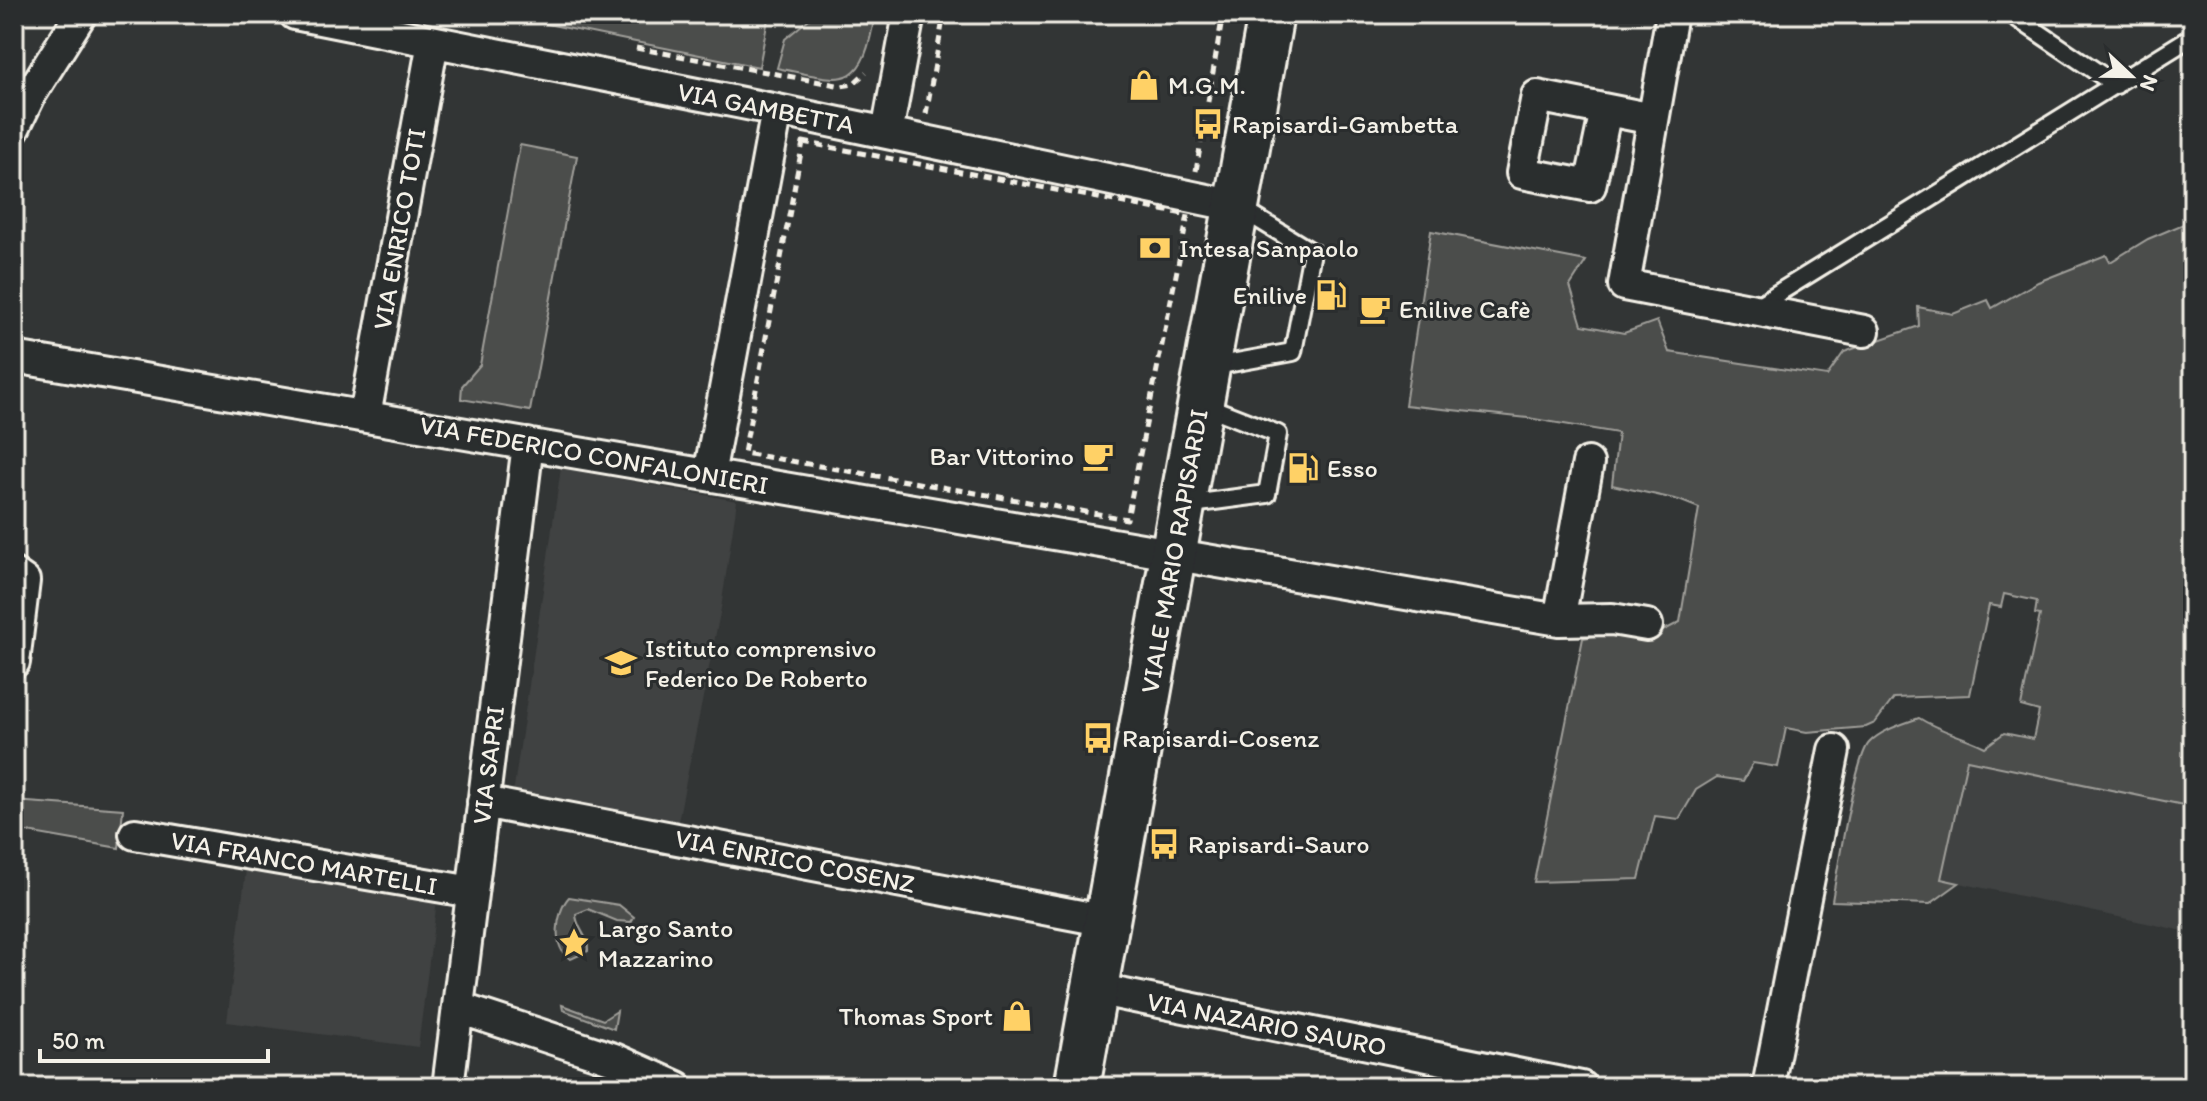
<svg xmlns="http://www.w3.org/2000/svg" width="2207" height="1101" viewBox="0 0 2207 1101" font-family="Itim,sans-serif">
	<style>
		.built { fill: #404242 }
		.green { fill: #4b4d4c; stroke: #a09f9a; stroke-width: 2 }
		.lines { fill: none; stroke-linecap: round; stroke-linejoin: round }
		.service-casing { stroke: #f4f1e8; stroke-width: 22 }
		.minor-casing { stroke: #f4f1e8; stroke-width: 36 }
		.primary-casing { stroke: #f4f1e8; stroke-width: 50 }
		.path { stroke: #f4f1e8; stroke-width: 5; stroke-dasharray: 8 6; stroke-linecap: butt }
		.service { stroke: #2a2d2e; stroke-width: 16 }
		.minor { stroke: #2a2d2e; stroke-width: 30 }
		.primary { stroke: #2a2d2e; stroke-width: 44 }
		.labels { text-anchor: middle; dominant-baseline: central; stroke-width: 6; stroke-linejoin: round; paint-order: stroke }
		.poi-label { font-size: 26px; fill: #f4f1e8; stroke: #2a2d2e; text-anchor: start }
		.street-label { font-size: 26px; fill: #f4f1e8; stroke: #2a2d2e }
	</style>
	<rect width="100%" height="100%" fill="#323535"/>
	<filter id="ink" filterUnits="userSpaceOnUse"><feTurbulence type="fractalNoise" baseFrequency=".0125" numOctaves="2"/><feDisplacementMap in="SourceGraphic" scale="16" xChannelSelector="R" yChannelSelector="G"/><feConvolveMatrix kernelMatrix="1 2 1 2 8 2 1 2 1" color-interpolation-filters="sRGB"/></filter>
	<g filter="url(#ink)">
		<path class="built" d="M561,468L737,501L721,608L677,826L513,794Z
			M1967,759L2193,807V933L1941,879Z
			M246,870L437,900L418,1047L227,1022Z"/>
		<path class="green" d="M498,14H769L759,67Z
			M815,14H875C862,93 845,82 777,68L785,39Z
			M520,145L577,156L530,411L461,399L462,386L480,365Z
			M2193,220V807L1967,760L1941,879L1959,883L1930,904L1832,901C1837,873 1855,758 1869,743C1881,730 1903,724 1919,718C1939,731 1963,736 1985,747L2004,733L2033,739L2039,711L2021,706L2040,615L2035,614L2037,601L2004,594L2001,607L1989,605L1970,695L1894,698L1875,723L1866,727L1807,732L1786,728L1778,767L1753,763L1743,781L1717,777L1696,790L1679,819L1655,816L1639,879L1534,882L1583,638L1618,632L1653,636L1680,622L1699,508L1679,500L1612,485L1618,433L1528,418L1405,405L1431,231L1586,261L1570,286L1582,325L1624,333L1657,321L1669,352L1827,376L1844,352L1919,326L1918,307L1953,314L1988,300L1992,308L2038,282L2106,255L2110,262L2148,239Z
			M14,801L123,809L119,848L16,830L18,816L14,815Z
			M569,897L619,905L634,917L631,922L617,921L588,909L576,914C576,928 589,936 588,951L571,959C551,950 556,911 569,897Z
			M562,1005L603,1020L617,1011L614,1029L563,1010Z"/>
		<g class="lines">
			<defs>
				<path id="service" d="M2011,14L2116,85
					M1754,308L2193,36
					M1209,367L1293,352L1312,252L1240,208
					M1184,505L1267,494L1278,434L1204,405"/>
				<path id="minor" d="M295,14L777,110L1236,206
					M1672,14L1624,285L1864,331
					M1606,110L1590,186L1522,173L1537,96L1653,119
					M14,128L30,95L81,14
					M887,133L909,14
					M14,357L1559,620L1612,619L1647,625
					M365,416L433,42
					M709,475L777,110
					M14,574L24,581L14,662
					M1559,620L1588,463
					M483,802L1107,921
					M135,834L472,892
					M1095,989L1581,1087
					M459,1008L614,1059L677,1087
					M448,1087L528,444
					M1768,1087L1834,750"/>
				<path id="primary" d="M1077,1087L1271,14"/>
			</defs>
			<use href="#service" class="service-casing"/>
			<use href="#minor" class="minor-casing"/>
			<use href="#primary" class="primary-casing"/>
			<path class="path" d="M636,48L842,86L853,84L866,72
				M926,114L944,14
				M803,142L1188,215L1127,519L744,453Z
				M1196,171L1223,14"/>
			<use href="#service" class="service"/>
			<use href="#minor" class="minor"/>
			<use href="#primary" class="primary"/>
		</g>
	</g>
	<defs>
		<symbol id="shop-bare" viewBox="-9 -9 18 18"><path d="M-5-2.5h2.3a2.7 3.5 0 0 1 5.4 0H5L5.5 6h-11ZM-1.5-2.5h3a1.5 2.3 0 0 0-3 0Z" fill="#ffd166" stroke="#2a2d2e" stroke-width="2.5" paint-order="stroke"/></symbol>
		<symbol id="bus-bare" viewBox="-9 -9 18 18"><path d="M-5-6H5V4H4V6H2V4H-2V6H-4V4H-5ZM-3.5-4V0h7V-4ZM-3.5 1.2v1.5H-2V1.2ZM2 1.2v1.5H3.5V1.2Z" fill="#ffd166" stroke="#2a2d2e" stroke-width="2.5" paint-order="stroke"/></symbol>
		<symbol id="bank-bare" viewBox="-9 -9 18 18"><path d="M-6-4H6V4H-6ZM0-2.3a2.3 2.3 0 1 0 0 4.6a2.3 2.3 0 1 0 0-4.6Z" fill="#ffd166" stroke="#2a2d2e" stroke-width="2.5" paint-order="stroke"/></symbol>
		<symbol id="fuel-bare" viewBox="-9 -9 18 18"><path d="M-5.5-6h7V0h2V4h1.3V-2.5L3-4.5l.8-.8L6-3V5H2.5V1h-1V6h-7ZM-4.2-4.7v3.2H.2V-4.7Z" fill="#ffd166" stroke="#2a2d2e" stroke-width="2.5" paint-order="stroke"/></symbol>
		<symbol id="cafe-bare" viewBox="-9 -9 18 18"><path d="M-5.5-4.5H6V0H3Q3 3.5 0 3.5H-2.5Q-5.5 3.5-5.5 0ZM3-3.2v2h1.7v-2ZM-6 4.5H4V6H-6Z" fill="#ffd166" stroke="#2a2d2e" stroke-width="2.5" paint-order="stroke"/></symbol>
		<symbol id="school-bare" viewBox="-9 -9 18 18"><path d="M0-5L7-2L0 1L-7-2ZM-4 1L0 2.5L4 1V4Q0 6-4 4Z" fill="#ffd166" stroke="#2a2d2e" stroke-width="2.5" paint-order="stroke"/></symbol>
		<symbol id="sight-bare" viewBox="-9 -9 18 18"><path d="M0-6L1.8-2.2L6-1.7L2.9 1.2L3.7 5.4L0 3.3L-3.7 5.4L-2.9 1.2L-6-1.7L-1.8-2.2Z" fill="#ffd166" stroke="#2a2d2e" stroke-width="2.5" paint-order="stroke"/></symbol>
	</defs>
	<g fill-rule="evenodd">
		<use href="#shop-bare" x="1122" y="63" width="44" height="44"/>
		<use href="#bus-bare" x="1186" y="102" width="44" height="44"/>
		<use href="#bank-bare" x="1133" y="226" width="44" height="44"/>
		<use href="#fuel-bare" x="1309" y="273" width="44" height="44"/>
		<use href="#cafe-bare" x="1353" y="287" width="44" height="44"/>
		<use href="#cafe-bare" x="1076" y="434" width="44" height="44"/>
		<use href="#fuel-bare" x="1281" y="446" width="44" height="44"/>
		<use href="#school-bare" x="599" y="641" width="44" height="44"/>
		<use href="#bus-bare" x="1076" y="716" width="44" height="44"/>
		<use href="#bus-bare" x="1142" y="822" width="44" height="44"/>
		<use href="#sight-bare" x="552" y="921" width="44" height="44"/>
		<use href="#shop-bare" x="995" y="994" width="44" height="44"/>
	</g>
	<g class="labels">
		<g class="poi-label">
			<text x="1168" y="85">M.G.M.</text>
			<text x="1232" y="124">Rapisardi-Gambetta</text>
			<text x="1179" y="248">Intesa Sanpaolo</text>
			<text x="1307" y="295" text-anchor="end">Enilive</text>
			<text x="1399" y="309">Enilive Cafè</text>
			<text x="1074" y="456" text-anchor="end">Bar Vittorino</text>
			<text x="1327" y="468">Esso</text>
			<text x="645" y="648">Istituto comprensivo<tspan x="645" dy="30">Federico De Roberto</tspan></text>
			<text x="1122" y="738">Rapisardi-Cosenz</text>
			<text x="1188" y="844">Rapisardi-Sauro</text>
			<text x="598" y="928">Largo Santo<tspan x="598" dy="30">Mazzarino</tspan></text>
			<text x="993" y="1016" text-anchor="end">Thomas Sport</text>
		</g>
		<g class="street-label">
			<text transform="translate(766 108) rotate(11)">VIA GAMBETTA</text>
			<text transform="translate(399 229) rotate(-80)">VIA ENRICO TOTI</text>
			<text transform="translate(594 455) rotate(10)">VIA FEDERICO CONFALONIERI</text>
			<text transform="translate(1174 551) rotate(-80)">VIALE MARIO RAPISARDI</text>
			<text transform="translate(488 765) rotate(-83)">VIA SAPRI</text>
			<text transform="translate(795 861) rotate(11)">VIA ENRICO COSENZ</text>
			<text transform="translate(304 863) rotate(10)">VIA FRANCO MARTELLI</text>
			<text transform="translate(1267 1024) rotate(11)">VIA NAZARIO SAURO</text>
		</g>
	</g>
	<rect width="2207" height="1101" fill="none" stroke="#2a2d2e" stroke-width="48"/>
	<rect x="24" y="24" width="2159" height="1053" fill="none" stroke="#f4f1e8" stroke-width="3" filter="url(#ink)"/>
	<g transform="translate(2131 76) rotate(112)" stroke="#2a2d2e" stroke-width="6" paint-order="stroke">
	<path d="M0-6L14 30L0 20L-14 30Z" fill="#f4f1e8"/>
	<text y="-12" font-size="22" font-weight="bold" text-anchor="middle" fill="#f4f1e8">N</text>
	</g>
	<path d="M40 1049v12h228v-12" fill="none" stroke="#f4f1e8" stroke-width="4"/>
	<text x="52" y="1049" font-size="24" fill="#f4f1e8" stroke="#2a2d2e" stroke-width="6" paint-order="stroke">50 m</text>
</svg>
